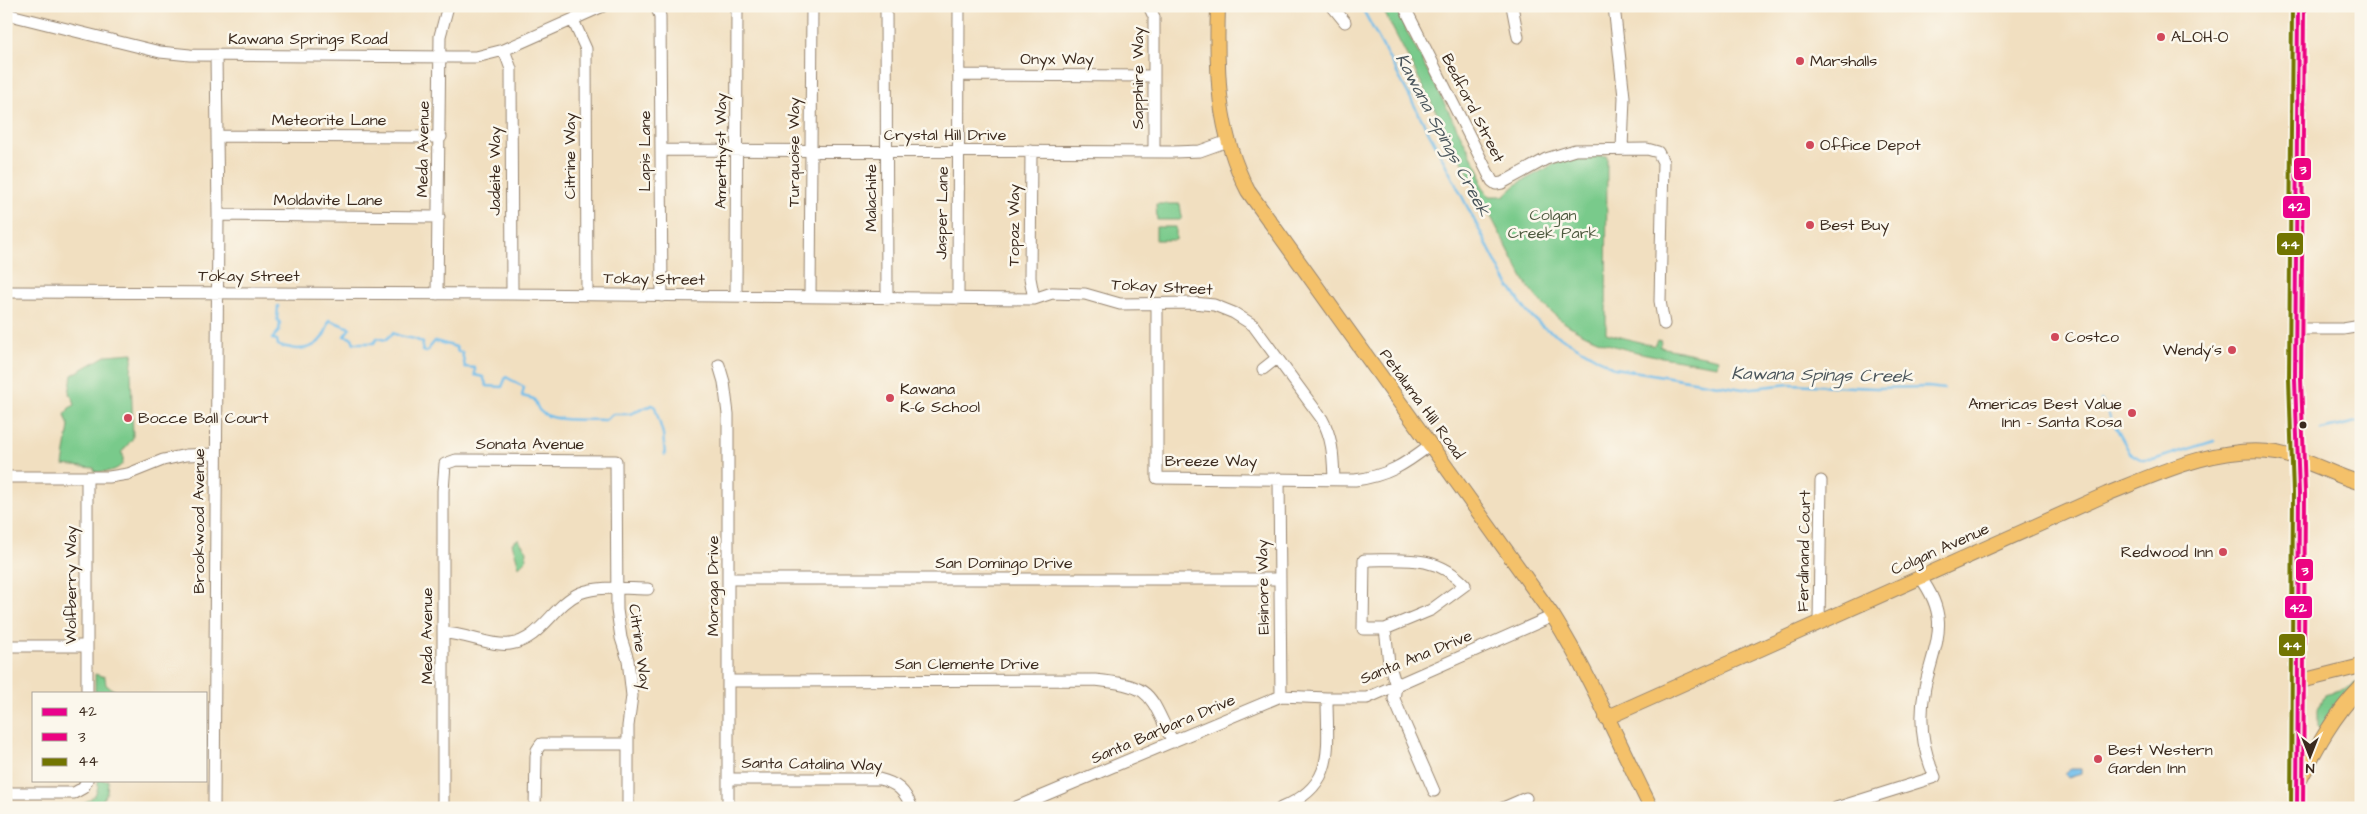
<svg xmlns="http://www.w3.org/2000/svg" width="2367" height="814" viewBox="0 0 2367 814" font-family="'Architects Daughter',sans-serif">
	<style>
		.green { fill: #79ca8b; stroke: #5a7a54 }
		.water { fill: #71beeb; stroke: #567484 }
		.lines { fill: none; stroke-linecap: round; stroke-linejoin: round }
		.stream { stroke: #71beeb; stroke-width: 2.5 }
		.minor-casing { stroke: #96846f; stroke-width: 13 }
		.major-casing { stroke: #96846f; stroke-width: 16 }
		.minor { stroke: #fff; stroke-width: 11 }
		.major { stroke: #f4c16a; stroke-width: 14 }
		.bus-1-casing { stroke: #fbf7ec; stroke-width: 8 }
		.bus-2-casing { stroke: #fbf7ec; stroke-width: 8 }
		.bus-3-casing { stroke: #fbf7ec; stroke-width: 8 }
		.bus-1 { stroke: #ea028c; stroke-width: 4 }
		.bus-2 { stroke: #ec0380; stroke-width: 4 }
		.bus-3 { stroke: #727501; stroke-width: 4 }
		.poi-dot { fill: #d1495b; stroke: #fbf7ec; stroke-width: 2 }
		.bus-dot { fill: #3b2a1e; stroke: #fbf7ec; stroke-width: 2 }
		.labels { text-anchor: middle; dominant-baseline: central; stroke-width: 5; stroke-linejoin: round; paint-order: stroke }
		.poi-label { font-size: 16px; fill: #3b2a1e; stroke: #fbf7ec; text-anchor: start }
		.street-label { font-size: 16px; fill: #3b2a1e; stroke: #fbf7ec }
		.park-label { font-size: 16px; fill: #4e5a3f; stroke: #fbf7ec }
		.water-label { font-size: 18px; font-style: italic; fill: #4b565c; stroke: #fbf7ec }
		.line-badge { stroke: #fbf7ec; stroke-width: 2 }
		.badge-label { font-size: 14px; text-anchor: middle; font-weight: bold; fill: #fff }
	</style>
	<rect width="100%" height="100%" fill="#fbf7ec"/>
	<filter id="ink" filterUnits="userSpaceOnUse"><feTurbulence type="fractalNoise" baseFrequency=".02" numOctaves="2"/><feDisplacementMap in="SourceGraphic" scale="10" xChannelSelector="R" yChannelSelector="G"/><feConvolveMatrix kernelMatrix="1 2 1 2 8 2 1 2 1" color-interpolation-filters="sRGB"/></filter>
	<filter id="wash" filterUnits="userSpaceOnUse"><feTurbulence type="fractalNoise" baseFrequency=".0096" numOctaves="4" result="noise"/><feDisplacementMap in="SourceGraphic" scale="20" xChannelSelector="R" yChannelSelector="G"/><feGaussianBlur stdDeviation="1.12" result="paint"/><feColorMatrix in="noise" values="0 0 0 0 0 0 0 0 0 0 0 0 0 0 0 0 0 1.4 0 .05"/><feComposite in="paint" operator="in"/></filter>
	<g filter="url(#wash)">
		<rect width="100%" height="100%" fill="#f1dfc0"/>
		<path class="green" d="M1381,6H1396L1403,24L1480,172L1482,186L1489,196H1504L1517,184L1562,160L1579,156H1607L1606,333L1654,346L1657,340L1661,341L1660,347L1718,359L1717,366C1642,353 1569,350 1524,280Z
			M1156,204H1180L1182,218L1180,220H1157Z
			M1156,227H1176V240H1156Z
			M133,353L131,371L133,438L121,453L123,454V463C116,472 106,472 95,472L94,468L63,465L69,426L65,415L69,408L75,405L73,398L69,394L72,375L107,355Z
			M518,539L527,551L526,560L519,567L512,543Z
			M95,674L105,677L106,685L118,693H95Z
			M2361,680L2323,729L2318,727V710L2324,694L2345,689Z
			M98,780H108L107,792L98,808H79C88,797 99,800 98,780Z"/>
		<path class="water" d="M2071,769H2081V774L2068,778L2065,773Z"/>
		<g class="lines">
			<path class="stream" d="M376,6L382,12L396,9L397,6
				M1361,6L1433,140L1505,280L1527,312L1543,327L1614,368L1743,389L1790,384L1876,388L1928,387L1944,389
				M278,306L277,319L280,323L279,331L272,339L277,340L278,345L282,347C288,346 291,349 298,349C317,349 326,337 329,320L350,328L344,336L352,338L354,343H374L377,338L386,340L393,333C403,339 413,336 423,343L422,351L426,352L435,341L456,347L458,352H462L465,367L475,368V375L483,377L487,386L502,387L506,377L524,387L522,396L534,399C536,403 537,407 539,410C549,423 590,419 605,420L613,414H630L652,405L655,407L663,434L665,455
				M2101,400L2130,453L2142,460H2153L2214,441
				M2321,430L2361,421"/>
		</g>
	</g>
	<g filter="url(#ink)">
		<g class="lines">
			<defs>
				<path id="minor" d="M656,6L660,16L662,296
					M886,6L887,299
					M1149,6L1154,17V152
					M1332,6L1345,22
					M1404,6L1492,181L1496,184L1502,183L1546,159L1575,150L1647,149L1658,152L1663,162L1660,301L1664,324
					M1512,6L1518,37
					M1614,6L1624,97L1622,149
					M6,14L160,52L190,55L455,57H476L504,50L603,6
					M573,20L586,49L587,294
					M504,50L511,69L512,294
					M960,75L1153,76
					M218,136L441,137
					M661,150L1174,152L1200,151L1228,141
					M1031,151L1030,278L1034,299
					M218,215L439,217
					M6,292L512,294L1034,299L1052,293L1085,294L1120,304L1193,303L1214,305L1234,313L1253,325L1322,419C1333,439 1333,457 1334,479
					M437,294L440,36L448,6
					M736,296L737,6
					M810,297L812,6
					M958,299L959,6
					M1157,304V478L1355,480C1387,476 1404,465 1430,445
					M2297,329H2343L2361,326
					M719,365L724,382L728,414V808
					M1263,369L1277,358
					M6,477H109L128,474L163,460L186,455L215,454
					M87,477V693
					M1279,478L1281,696
					M729,579H1279
					M1819,622L1821,481
					M1385,629H1363L1364,560C1403,560 1436,554 1465,585L1431,610L1385,629L1389,663L1396,686L1394,699L1434,791
					M443,633C465,633 492,647 510,644C541,640 553,605 580,593C600,585 628,589 648,589
					M6,646H87
					M729,681L1095,680C1155,686 1148,694 1173,742
					M728,779H879C897,783 905,791 912,808
					M6,793H74L83,788L87,780
					M214,808L218,215L216,55
					M443,808V491L445,464L456,460L616,461L617,610L621,638L628,660L632,696L628,726V808
					M535,808L536,756L537,750L541,744H628
					M1014,808L1281,696L1327,698
					M1281,808C1337,785 1327,749 1327,698H1367L1553,616
					M1503,808L1526,798
					M1836,808L1935,777C1922,749 1919,717 1925,687C1935,642 1952,620 1920,577"/>
				<path id="major" d="M1218,6C1216,71 1217,132 1248,191L1553,616C1591,677 1619,744 1651,808
					M2297,682L2361,666
					M1606,718L2107,494C2159,473 2220,444 2277,453C2307,459 2332,475 2361,483
					M2298,784C2316,748 2333,716 2361,687
					M2297,808L2299,493L2295,379L2298,6"/>
			</defs>
			<use href="#minor" class="minor-casing"/>
			<use href="#major" class="major-casing"/>
			<use href="#minor" class="minor"/>
			<use href="#major" class="major"/>
			<defs>
				<path id="bus-1" d="M2297,808L2299,493L2295,379L2298,6"/>
				<path id="bus-2" d="M2303,808L2305,493L2301,379L2304,6"/>
				<path id="bus-3" d="M2291,808L2293,493L2289,379L2292,6"/>
			</defs>
			<use href="#bus-1" class="bus-1-casing"/>
			<use href="#bus-2" class="bus-2-casing"/>
			<use href="#bus-3" class="bus-3-casing"/>
			<use href="#bus-1" class="bus-1"/>
			<use href="#bus-2" class="bus-2"/>
			<use href="#bus-3" class="bus-3"/>
		</g>
	</g>
	<g class="poi-dot">
		<circle cx="2161" cy="37" r="5"/>
		<circle cx="1800" cy="61" r="5"/>
		<circle cx="1810" cy="145" r="5"/>
		<circle cx="1810" cy="225" r="5"/>
		<circle cx="2055" cy="337" r="5"/>
		<circle cx="2232" cy="350" r="5"/>
		<circle cx="890" cy="398" r="5"/>
		<circle cx="2132" cy="413" r="5"/>
		<circle cx="128" cy="418" r="5"/>
		<circle cx="2223" cy="552" r="5"/>
		<circle cx="2098" cy="759" r="5"/>
	</g>
	<circle class="bus-dot" cx="2303" cy="425" r="4.5"/>
	<g class="labels">
		<g class="poi-label">
			<text x="2171" y="37">ALOH-O</text>
			<text x="1810" y="61">Marshalls</text>
			<text x="1820" y="145">Office Depot</text>
			<text x="1820" y="225">Best Buy</text>
			<text x="2065" y="337">Costco</text>
			<text x="2222" y="350" text-anchor="end">Wendy's</text>
			<text x="900" y="389">Kawana<tspan x="900" dy="18">K-6 School</tspan></text>
			<text x="2122" y="404" text-anchor="end">Americas Best Value<tspan x="2122" dy="18">Inn - Santa Rosa</tspan></text>
			<text x="138" y="418">Bocce Ball Court</text>
			<text x="2213" y="552" text-anchor="end">Redwood Inn</text>
			<text x="2108" y="750">Best Western<tspan x="2108" dy="18">Garden Inn</tspan></text>
		</g>
		<g class="street-label">
			<text x="308" y="39">Kawana Springs Road</text>
			<text x="1057" y="59">Onyx Way</text>
			<text transform="translate(1138 78) rotate(-90)">Sapphire Way</text>
			<text transform="translate(1473 108) rotate(63)">Bedford Street</text>
			<text x="329" y="120">Meteorite Lane</text>
			<text x="945" y="135">Crystal Hill Drive</text>
			<text transform="translate(423 149) rotate(-89)">Meda Avenue</text>
			<text transform="translate(645 151) rotate(-90)">Lapis Lane</text>
			<text transform="translate(721 151) rotate(-90)">Amerthyst Way</text>
			<text transform="translate(794 152) rotate(-90)">Turquoise Way</text>
			<text transform="translate(570 156) rotate(-90)">Citrine Way</text>
			<text transform="translate(495 171) rotate(-90)">Jadeite Way</text>
			<text transform="translate(871 198) rotate(-90)">Malachite</text>
			<text x="328" y="200">Moldavite Lane</text>
			<text transform="translate(942 213) rotate(-89)">Jasper Lane</text>
			<text transform="translate(1014 225) rotate(-90)">Topaz Way</text>
			<text x="249" y="276">Tokay Street</text>
			<text transform="translate(654 279) rotate(1)">Tokay Street</text>
			<text transform="translate(1162 287) rotate(3)">Tokay Street</text>
			<text transform="translate(1422 404) rotate(54)">Petaluma Hill Road</text>
			<text x="530" y="444">Sonata Avenue</text>
			<text x="1211" y="461">Breeze Way</text>
			<text transform="translate(199 521) rotate(-90)">Brookwood Avenue</text>
			<text transform="translate(1940 549) rotate(-24)">Colgan Avenue</text>
			<text transform="translate(1804 551) rotate(-89)">Ferdinand Court</text>
			<text x="1004" y="563">San Domingo Drive</text>
			<text transform="translate(71 585) rotate(-90)">Wolfberry Way</text>
			<text transform="translate(713 586) rotate(-90)">Moraga Drive</text>
			<text transform="translate(1263 587) rotate(-91)">Elsinore Way</text>
			<text transform="translate(427 636) rotate(-90)">Meda Avenue</text>
			<text transform="translate(640 647) rotate(82)">Citrine Way</text>
			<text transform="translate(1416 657) rotate(-22)">Santa Ana Drive</text>
			<text x="967" y="664">San Clemente Drive</text>
			<text transform="translate(1163 729) rotate(-23)">Santa Barbara Drive</text>
			<text transform="translate(812 764) rotate(1)">Santa Catalina Way</text>
		</g>
		<g class="park-label">
			<text x="1553" y="215">Colgan<tspan x="1553" dy="18">Creek Park</tspan></text>
		</g>
		<g class="water-label">
			<text transform="translate(1443 135) rotate(62)">Kawana Spings Creek</text>
			<text transform="translate(1822 375) rotate(1)">Kawana Spings Creek</text>
		</g>
	</g>
	<g class="line-badge">
		<rect x="2293" y="157" width="19" height="24" rx="5" fill="#ec0380"/>
		<rect x="2282" y="195" width="29" height="24" rx="5" fill="#ea028c"/>
		<rect x="2276" y="232" width="28" height="24" rx="5" fill="#727501"/>
		<rect x="2295" y="558" width="19" height="24" rx="5" fill="#ec0380"/>
		<rect x="2284" y="595" width="29" height="24" rx="5" fill="#ea028c"/>
		<rect x="2278" y="633" width="28" height="24" rx="5" fill="#727501"/>
	</g>
	<g class="badge-label">
		<text x="2303" y="174">3</text>
		<text x="2296" y="211">42</text>
		<text x="2290" y="249">44</text>
		<text x="2305" y="575">3</text>
		<text x="2298" y="612">42</text>
		<text x="2292" y="650">44</text>
	</g>
	<rect width="2367" height="814" fill="none" stroke="#fbf7ec" stroke-width="25"/>
	<rect x="32" y="692" width="175" height="90" fill="#fbf7ec" stroke="#aea59a"/>
	<rect x="42" y="708" width="25" height="8" fill="#ea028c" stroke="#aea59a"/>
	<text x="78" y="716" font-size="15" fill="#3b2a1e">42</text>
	<rect x="42" y="733" width="25" height="8" fill="#ec0380" stroke="#aea59a"/>
	<text x="78" y="742" font-size="15" fill="#3b2a1e">3</text>
	<rect x="42" y="758" width="25" height="8" fill="#727501" stroke="#aea59a"/>
	<text x="78" y="766" font-size="15" fill="#3b2a1e">44</text>
	<g transform="translate(2310 756) rotate(180)" stroke="#fbf7ec" stroke-width="4" paint-order="stroke">
	<path d="M0-4L9 19L0 12L-9 19Z" fill="#3b2a1e"/>
	<text y="-8" font-size="14" font-weight="bold" text-anchor="middle" fill="#3b2a1e">N</text>
	</g>
</svg>
